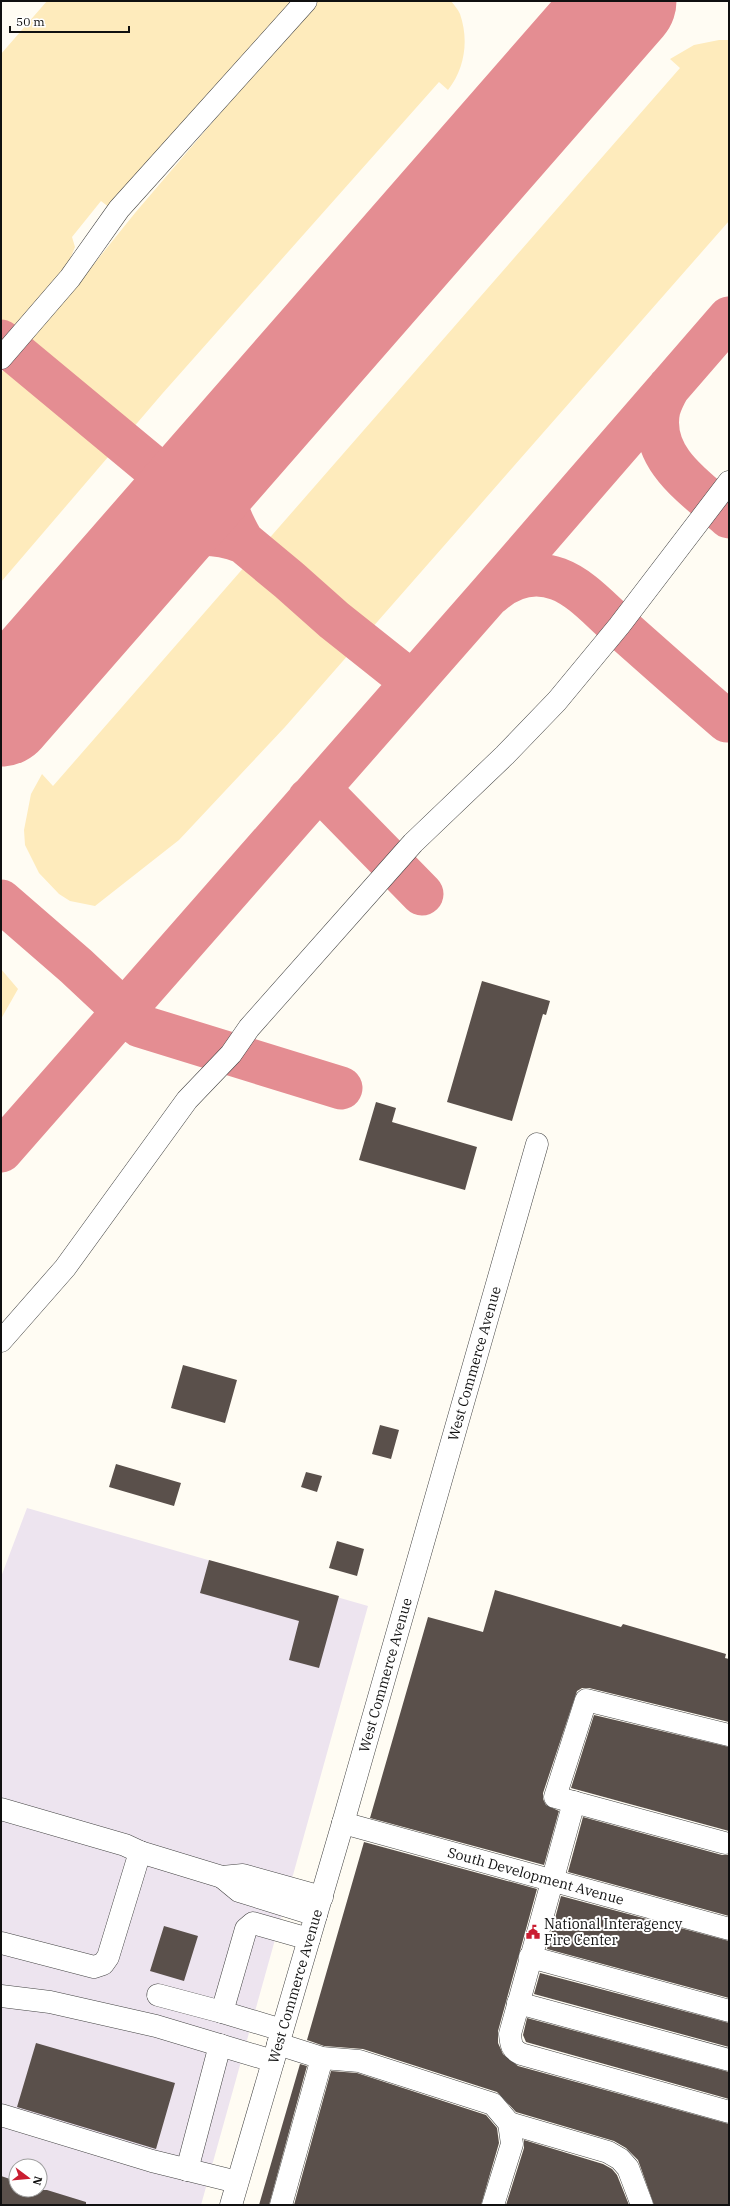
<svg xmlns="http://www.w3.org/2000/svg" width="730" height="2206" viewBox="0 0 730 2206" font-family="'IBM Plex Serif',serif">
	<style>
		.industrial { fill: #ede4ef; fill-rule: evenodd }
		.sand { fill: #feebbc }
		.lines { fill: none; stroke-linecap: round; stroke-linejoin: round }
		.taxiway { stroke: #e48d92; stroke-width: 43 }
		.runway { stroke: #e48d92; stroke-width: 107 }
		.building { fill: #5a504b }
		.minor-casing { stroke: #434343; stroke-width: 23 }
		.minor { stroke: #fff; stroke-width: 22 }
		.labels { text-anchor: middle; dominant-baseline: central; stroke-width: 4; stroke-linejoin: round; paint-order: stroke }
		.street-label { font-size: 14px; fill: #101010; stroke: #fff }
		.poi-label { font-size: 14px; fill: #101010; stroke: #fff; text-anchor: start }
	</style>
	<rect width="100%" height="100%" fill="#fffcf3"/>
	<path class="industrial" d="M27,1508L368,1606L201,2205H1V1577ZM16,2166H40V2190H16Z"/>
	<path class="sand" d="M47,1H292L110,208L101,201L72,237L75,247L66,269L1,342V54Z
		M316,1H451C454,5 458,9 460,14C469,40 465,68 448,90L439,82L162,394L1,582V373L52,316L135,213Z
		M719,40H729V221L285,727L179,840L95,906L70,901L59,894L39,873L25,845L24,830L31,794L42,774L53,786L680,68L670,59L694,45Z
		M1,969L18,989L1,1019Z"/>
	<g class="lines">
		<path class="taxiway" d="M1,341L289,580L334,620L412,682
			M669,387C665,394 661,402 659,409C648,459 697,489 729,517
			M243,542C214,493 223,481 246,433
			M139,556C176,535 202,527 243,542
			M491,594C510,577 533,570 558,579C582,588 601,611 620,627C656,659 691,690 727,721
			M309,799L322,796L331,801L422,894
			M1,901L76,966L140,1026L341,1088
			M1,1151L489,595L729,318"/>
		<path class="runway" d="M1,713L623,1"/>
	</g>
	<path class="building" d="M482,981L550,1001L546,1015L543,1014L512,1121L447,1102Z
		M376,1102L396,1108L392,1122L477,1147L465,1190L359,1160Z
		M183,1365L237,1380L225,1423L171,1408Z
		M380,1425L399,1430L391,1459L372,1454Z
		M116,1464L181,1483L174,1506L109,1487Z
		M306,1472L322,1476L317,1492L301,1487Z
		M337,1541L364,1549L357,1576L329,1568Z
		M209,1560L339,1596L319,1668L289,1660L299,1621L200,1593Z
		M495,1590L621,1627L623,1624L726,1654L725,1658L729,1659V1722L589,1688H582L577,1691L543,1793V1799L546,1805L559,1811L544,1865L370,1818L428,1617L483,1632Z
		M594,1715L729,1747V1831L571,1788Z
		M583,1817L722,1855H729V1916L568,1872Z
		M364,1842L537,1889L498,2031V2043L503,2054L518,2066L729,2124V2205H654L638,2160L626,2148L614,2141L516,2112L497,2092L363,2049L324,2046L307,2040Z
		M561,1896L729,1941V1998L547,1949Z
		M164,1926L198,1936L184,1981L150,1971Z
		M540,1973L729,2023V2047L534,1994Z
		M527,2018L729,2072V2099L526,2042L523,2035Z
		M36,2043L175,2083L156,2149L17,2107Z
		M300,2064L307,2066L269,2205H259Z
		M331,2071L357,2073L486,2115L497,2128L499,2143L481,2205H294Z
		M524,2140L603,2164L612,2169L617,2175L629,2205H506L524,2148Z
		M1,2176L16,2181V2190H47L86,2202V2205H1Z"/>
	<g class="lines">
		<defs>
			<g id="minor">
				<path d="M1,358L70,278L119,209L306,1"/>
				<path d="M1,1341L65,1268L187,1100L231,1054L249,1028L413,843L505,755L557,701L619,626L729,482"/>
				<path d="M574,1802L510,2034C511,2044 511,2049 521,2054L729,2112"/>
				<path d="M1,1809L125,1845L140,1852L222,1877"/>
				<path id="s1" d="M343,1823L729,1929"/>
				<path d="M725,1843L555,1797L586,1700L729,1735"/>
				<path d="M316,1915L239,1891L222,1877L243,1875L322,1897"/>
				<path d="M1,1943L94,1967L103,1964L108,1957L140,1852"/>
				<path d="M530,1957L729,2011"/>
				<path d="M158,1995L222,2012"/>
				<path d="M1,1996L50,2002L156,2026L273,2061"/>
				<path d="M518,2003L729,2060"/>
				<path d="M282,2030L222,2012L246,1929L253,1923L309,1939"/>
				<path d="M278,2044L322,2058L359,2061L493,2104L509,2123L512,2144L493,2205"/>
				<path d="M1,2115L152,2161L237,2182"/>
				<path d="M509,2123L608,2152L620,2159L628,2168L642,2205"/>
				<path d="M187,2170L220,2045"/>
				<path id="s2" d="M231,2205L343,1823L537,1144"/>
				<path d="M281,2205L322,2058"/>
			</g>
		</defs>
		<use href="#minor" class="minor-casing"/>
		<use href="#minor" class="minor"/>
	</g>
	<defs>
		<symbol id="civic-bare" viewBox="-9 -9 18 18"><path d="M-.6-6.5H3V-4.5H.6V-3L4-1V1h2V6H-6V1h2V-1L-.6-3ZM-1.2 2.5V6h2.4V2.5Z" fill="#ca1e32" stroke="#fff" stroke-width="2.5" paint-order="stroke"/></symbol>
	</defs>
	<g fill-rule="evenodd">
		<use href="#civic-bare" x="523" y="1922" width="20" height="20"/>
	</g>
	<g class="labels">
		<g class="street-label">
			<text stroke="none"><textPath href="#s2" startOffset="876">West Commerce Avenue</textPath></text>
			<text stroke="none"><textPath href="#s2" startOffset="552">West Commerce Avenue</textPath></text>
			<text stroke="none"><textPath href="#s1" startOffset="200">South Development Avenue</textPath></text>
			<text stroke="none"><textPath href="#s2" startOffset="228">West Commerce Avenue</textPath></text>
		</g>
		<g class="poi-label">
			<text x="544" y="1924">National Interagency<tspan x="544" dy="16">Fire Center</tspan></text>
		</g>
	</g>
	<rect width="730" height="2206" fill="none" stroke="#101010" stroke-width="4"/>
	<g transform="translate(28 2178) rotate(106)"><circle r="19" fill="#ffffff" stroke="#9f9f9f"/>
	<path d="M0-3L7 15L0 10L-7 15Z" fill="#ca1e32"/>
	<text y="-6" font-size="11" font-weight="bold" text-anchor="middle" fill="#101010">N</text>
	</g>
	<path d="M10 26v6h119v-6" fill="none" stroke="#101010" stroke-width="2"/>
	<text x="16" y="26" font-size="12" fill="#101010" stroke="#ffffff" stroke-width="3" paint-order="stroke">50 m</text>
</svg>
